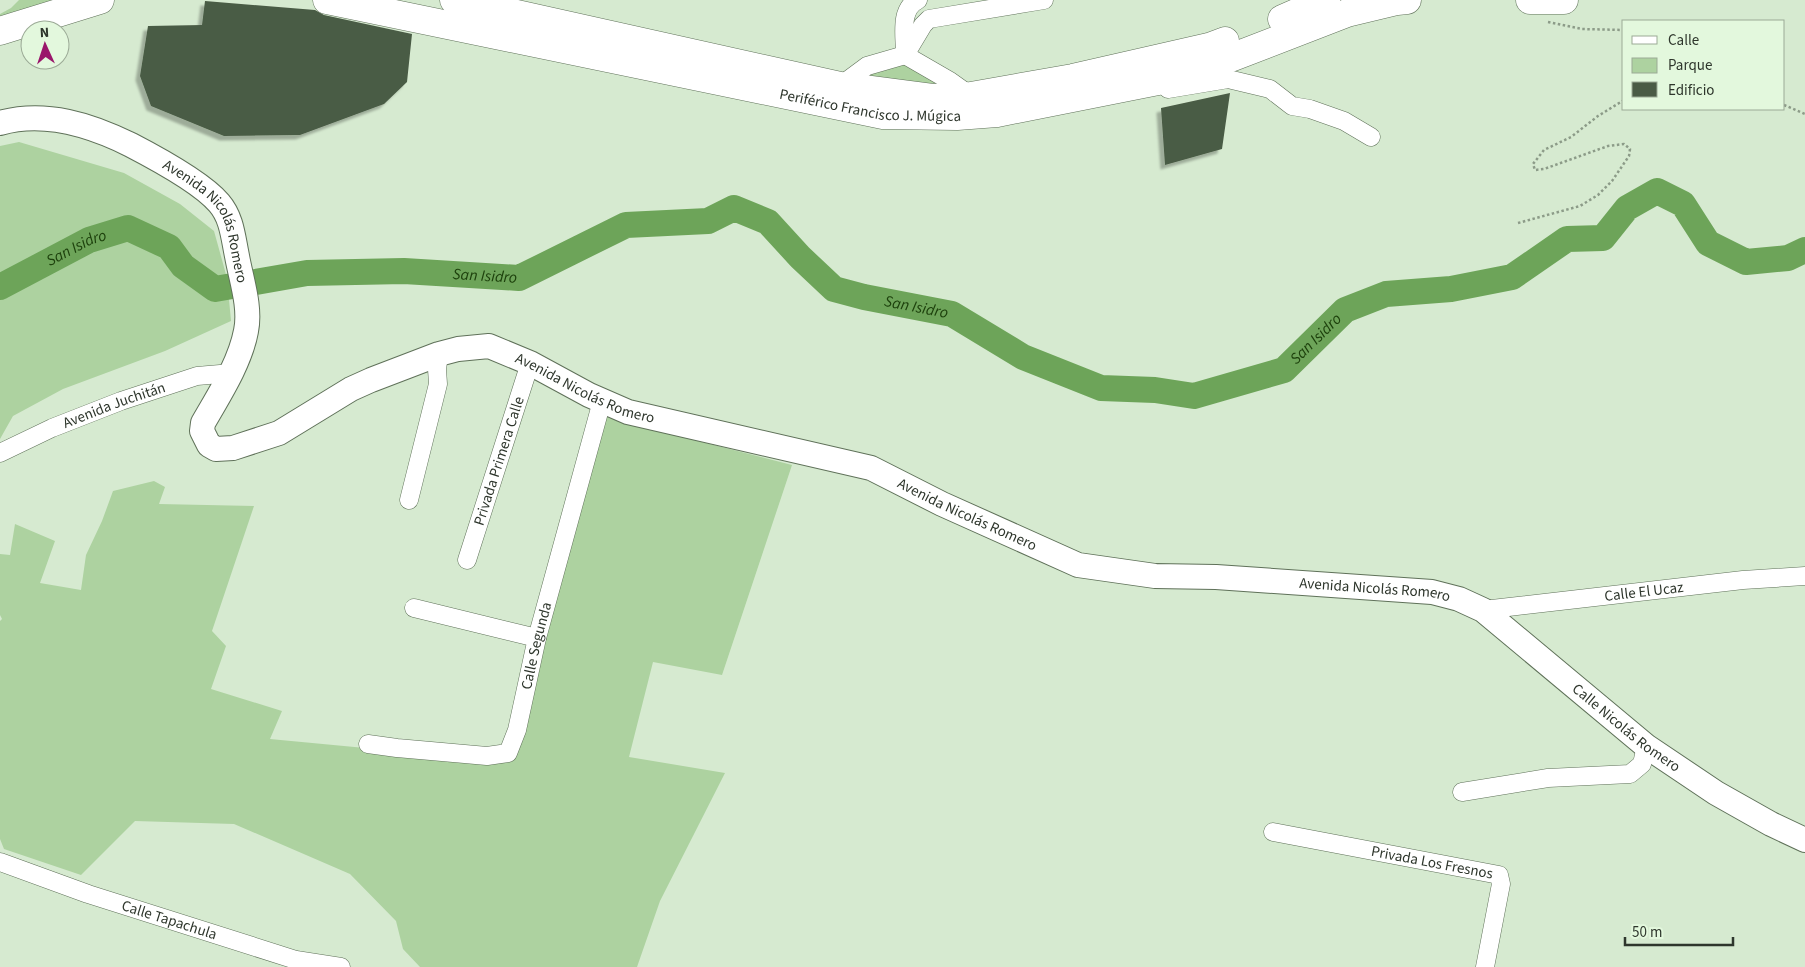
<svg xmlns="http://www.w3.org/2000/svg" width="1805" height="967" viewBox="0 0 1805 967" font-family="'Source Sans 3',sans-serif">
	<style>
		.green { fill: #add2a0 }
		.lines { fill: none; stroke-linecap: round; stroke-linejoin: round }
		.river { stroke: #6da459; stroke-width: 26 }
		.building { fill: #4a5b45; filter: url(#shadow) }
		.street-casing { stroke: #5f7159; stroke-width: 19 }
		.secondary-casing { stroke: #5f7159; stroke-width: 26 }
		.primary-casing { stroke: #5f7159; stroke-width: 29 }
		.path { stroke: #8c9b88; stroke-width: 2.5; stroke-dasharray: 2.5 2.5; stroke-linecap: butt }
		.street { stroke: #fff; stroke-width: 18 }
		.secondary { stroke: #fff; stroke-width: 24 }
		.primary { stroke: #fff; stroke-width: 28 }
		.labels { text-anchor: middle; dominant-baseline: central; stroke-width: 5; stroke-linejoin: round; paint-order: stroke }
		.street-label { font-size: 15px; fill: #2e362c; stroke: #e3f8dd }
		.water-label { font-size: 16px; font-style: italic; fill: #1d410c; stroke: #e3f8dd }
	</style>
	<defs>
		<filter id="shadow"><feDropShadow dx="-4.5" dy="4.5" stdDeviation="1" flood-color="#0004"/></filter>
	</defs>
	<rect width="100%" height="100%" fill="#d6ead0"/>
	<path class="green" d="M19,0H85L0,26V14L11,8Z
		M904,60L955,88L851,81Z
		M19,142L124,173L180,204L214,231L227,278L231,321L165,351L63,389L13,416L0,439V146Z
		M604,412L647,428L792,465L722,675L653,662L629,757L725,773L660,901L637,967H420L403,949L396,921L350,874L234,824L135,821L81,875L4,849L0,839V621L2,619L0,615V554L10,555L15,524L55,541L40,583L81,590L86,555L102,521L113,491L154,481L165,487L159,504L254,506L212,631L226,646L211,689L282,711L270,739L365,748L510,759Z"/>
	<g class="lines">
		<path class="river" id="s1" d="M0,287L89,240L128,228L169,247L183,266L215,289L307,273L404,271L519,278L626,225L708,221L734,208L768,222L800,257L834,289L864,297L952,314L1023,357L1101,388L1155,390L1194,396L1284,370L1345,310L1386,294L1451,289L1512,277L1567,239L1603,238L1627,208L1657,191L1683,204L1708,243L1746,262L1788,258L1805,250"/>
	</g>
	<path class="building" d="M205,1L315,10L324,15L412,34L407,82L384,104L300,135L224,136L151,106L140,76L148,26L202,25Z
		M1230,93L1222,149L1165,165L1161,108Z"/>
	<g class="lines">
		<defs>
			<g id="street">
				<path d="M905,55L950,81L971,96"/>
				<path d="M905,55C905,36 899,9 918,0"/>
				<path d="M840,86L867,66L905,55L923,25L929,19L1044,0"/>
				<path d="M1168,89L1228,79L1270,89L1292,106L1310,109L1344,121L1371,137"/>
				<path id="s2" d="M0,453L52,428L121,401L197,376L232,373"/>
				<path d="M409,500L438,384L437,369L439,354"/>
				<path id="s3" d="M467,560L530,363"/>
				<path d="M414,608L537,638"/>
				<path id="s4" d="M1483,610L1743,580L1805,576"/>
				<path id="s5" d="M368,744L397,748L487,756L508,753L517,730L537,638L602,401"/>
				<path d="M1462,792L1548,778L1630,774L1642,764L1646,746"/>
				<path id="s6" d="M1273,832L1499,875L1501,884L1485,967"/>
				<path id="s7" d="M0,862L88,894L296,960L341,967"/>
			</g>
			<g id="secondary">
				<path id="s8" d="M0,123C45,110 91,125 131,145C156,158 201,182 219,203C232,218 233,237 237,256C241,279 251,307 246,331C240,363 219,395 203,423L202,431L209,445L216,449L233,448L279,433L351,389L371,380L439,354L458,349L489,346L530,363L589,395L628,412L871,468L942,504L1078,565L1155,576L1216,577L1432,592L1459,599L1483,610L1646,746L1716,793L1771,824L1805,840"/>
			</g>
			<g id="primary">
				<path id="s9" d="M327,0L883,115L957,116L997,113L1168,79L1233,57L1347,13L1397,1L1407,0"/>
				<path d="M454,0L840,86L932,98L971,96L1073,78L1209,47L1225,41"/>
				<path d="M1530,0H1564"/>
				<path d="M1282,19L1326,0"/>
				<path d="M0,31L100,0"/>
			</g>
		</defs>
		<use href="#street" class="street-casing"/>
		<use href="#secondary" class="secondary-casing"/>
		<use href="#primary" class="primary-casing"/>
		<path class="path" d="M1548,22L1582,29L1624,30
			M1784,105L1805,114
			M1518,223L1580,206L1598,195L1612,181L1629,156L1630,149L1624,144L1608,146L1544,169L1535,170L1533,164L1544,150L1571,137L1598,116L1624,100"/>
		<use href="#street" class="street"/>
		<use href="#secondary" class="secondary"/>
		<use href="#primary" class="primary"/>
	</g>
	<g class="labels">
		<g class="street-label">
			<text stroke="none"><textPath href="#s9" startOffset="554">Periférico Francisco J. Múgica</textPath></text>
			<text stroke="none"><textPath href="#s8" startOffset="250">Avenida Nicolás Romero</textPath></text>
			<text stroke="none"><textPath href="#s8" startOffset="909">Avenida Nicolás Romero</textPath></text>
			<text stroke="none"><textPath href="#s2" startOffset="124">Avenida Juchitán</textPath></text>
			<text stroke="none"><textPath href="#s3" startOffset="104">Privada Primera Calle</textPath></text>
			<text stroke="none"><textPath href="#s8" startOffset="1314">Avenida Nicolás Romero</textPath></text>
			<text stroke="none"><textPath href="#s8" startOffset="1734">Avenida Nicolás Romero</textPath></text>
			<text stroke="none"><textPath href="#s4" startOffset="162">Calle El Ucaz</textPath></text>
			<text stroke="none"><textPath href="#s5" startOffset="252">Calle Segunda</textPath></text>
			<text stroke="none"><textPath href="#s8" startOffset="2031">Calle Nicolás Romero</textPath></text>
			<text stroke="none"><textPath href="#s6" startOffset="162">Privada Los Fresnos</textPath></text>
			<text stroke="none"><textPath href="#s7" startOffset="179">Calle Tapachula</textPath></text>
		</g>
		<g class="water-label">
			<text stroke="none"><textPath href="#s1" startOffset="86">San Isidro</textPath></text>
			<text stroke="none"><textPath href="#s1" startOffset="521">San Isidro</textPath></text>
			<text stroke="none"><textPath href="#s1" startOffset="1001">San Isidro</textPath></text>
			<text stroke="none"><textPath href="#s1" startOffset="1436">San Isidro</textPath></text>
		</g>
	</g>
	<rect x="1622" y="20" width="162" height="90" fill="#e3f8dd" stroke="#9baa96"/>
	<rect x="1632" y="36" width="25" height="8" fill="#ffffff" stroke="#9baa96"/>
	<text x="1668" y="45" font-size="15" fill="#2e362c">Calle</text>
	<rect x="1632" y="58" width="25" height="15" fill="#add2a0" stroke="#9baa96"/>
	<text x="1668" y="70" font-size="15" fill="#2e362c">Parque</text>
	<rect x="1632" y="82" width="25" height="15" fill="#4a5b45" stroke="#9baa96"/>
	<text x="1668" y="95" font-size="15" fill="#2e362c">Edificio</text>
	<g transform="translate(45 45) rotate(357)"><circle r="24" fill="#e3f8dd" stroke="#9baa96"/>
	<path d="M0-4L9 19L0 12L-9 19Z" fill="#9a166b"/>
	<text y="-8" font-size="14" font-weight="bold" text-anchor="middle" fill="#2e362c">N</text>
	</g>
	<path d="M1625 937v8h108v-8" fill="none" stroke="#2e362c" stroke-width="2.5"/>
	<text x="1632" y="937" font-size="15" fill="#2e362c" stroke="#e3f8dd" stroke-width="4" paint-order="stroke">50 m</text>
</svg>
